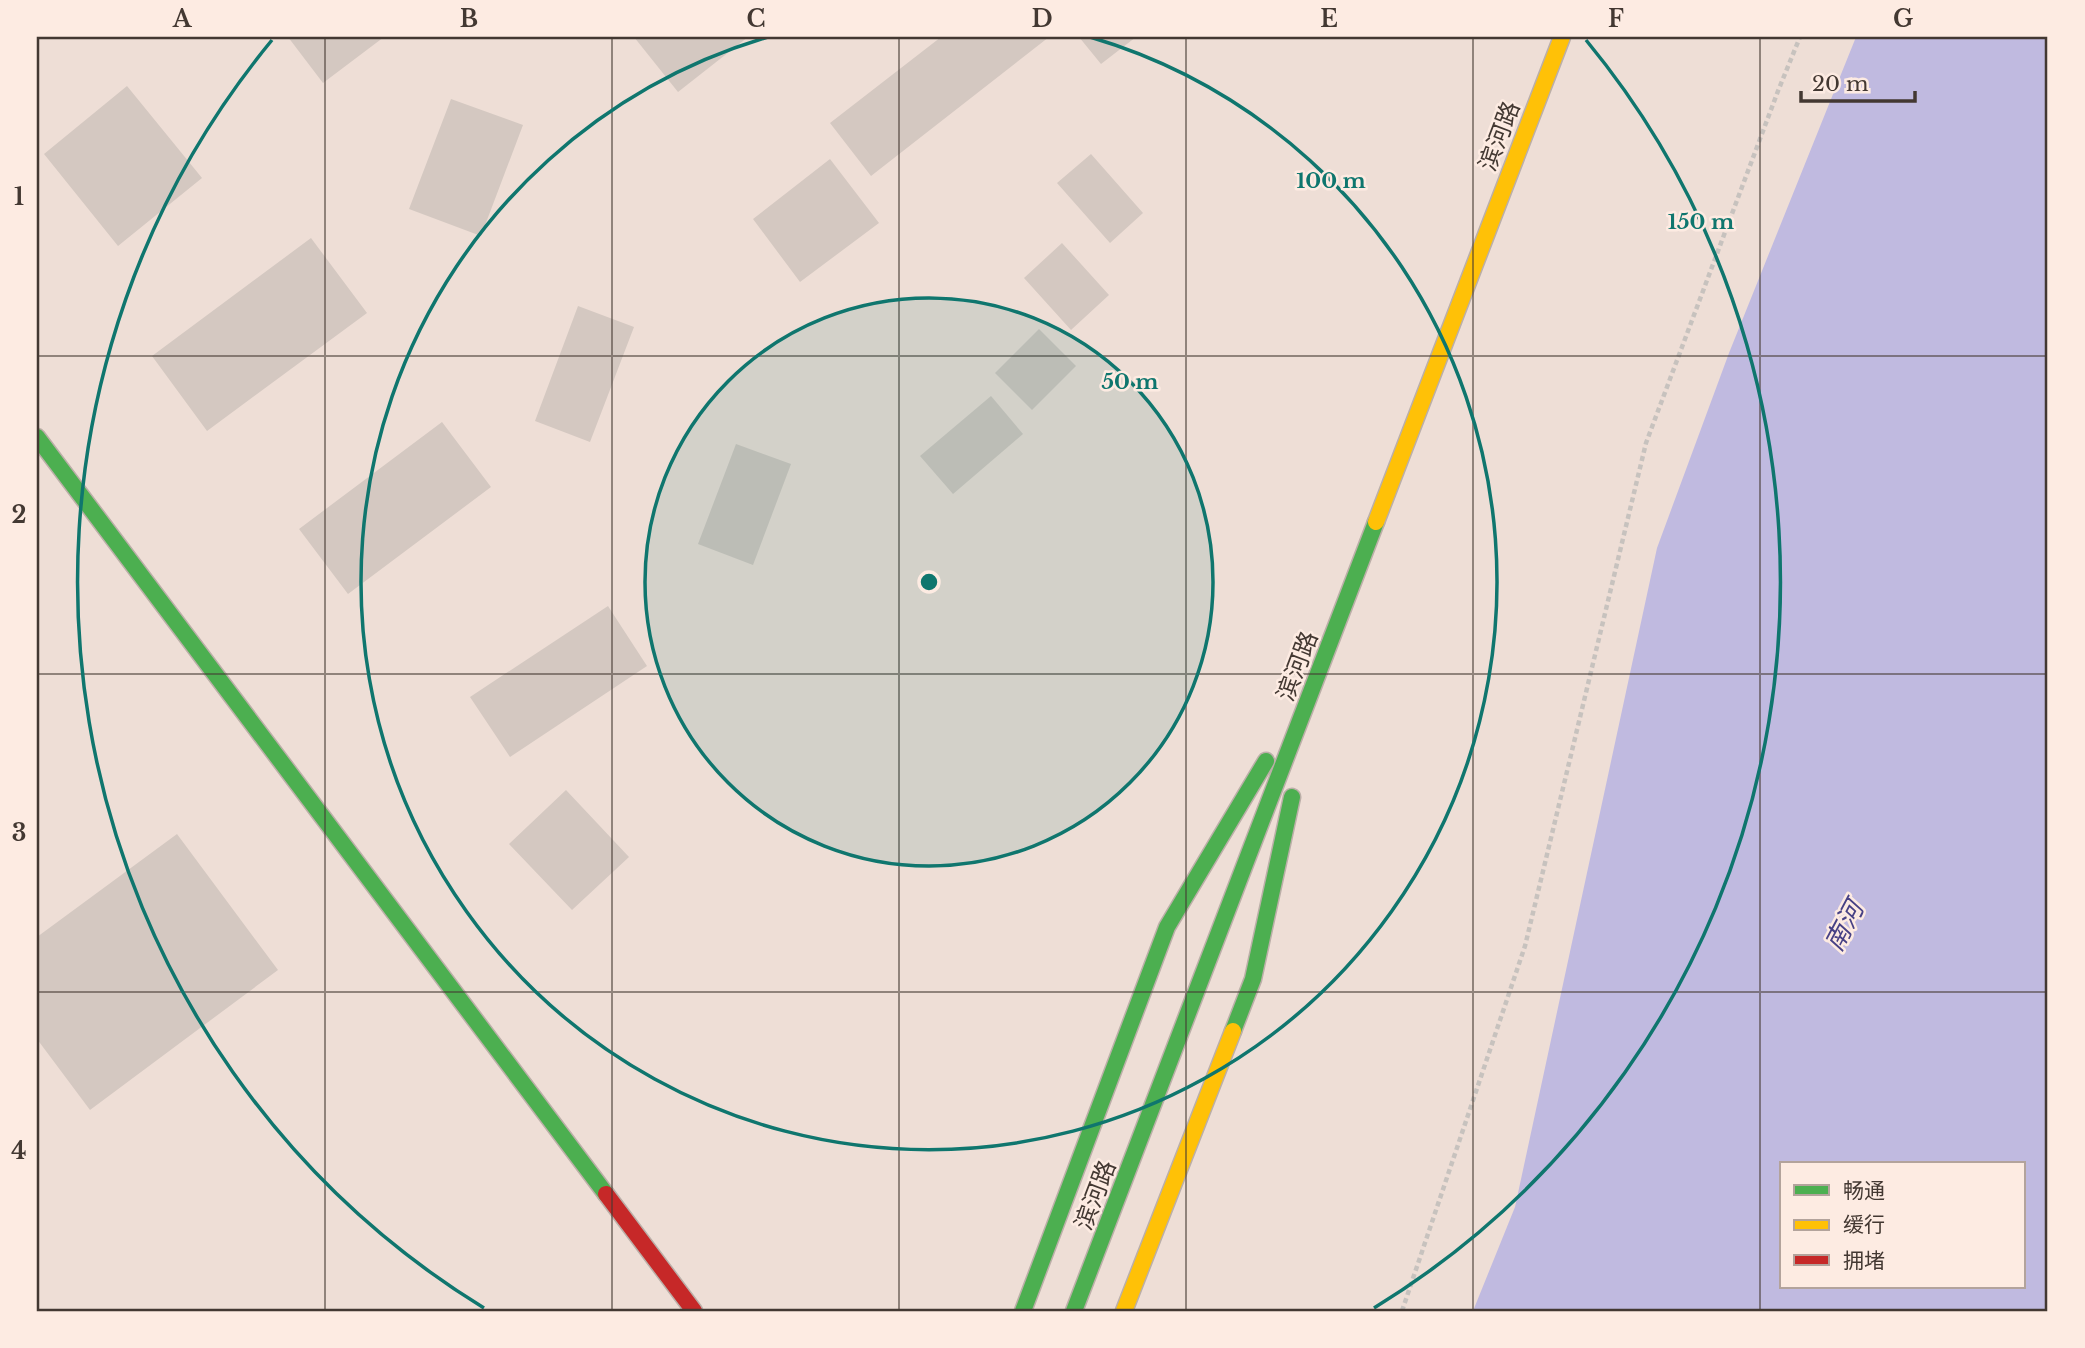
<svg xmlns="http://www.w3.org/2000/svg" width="2085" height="1348" viewBox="0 0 2085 1348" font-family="'Libre Baskerville','Noto Sans SC',serif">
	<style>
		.water { fill: #c0bae0; fill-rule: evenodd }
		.building { fill: #d4c8c1 }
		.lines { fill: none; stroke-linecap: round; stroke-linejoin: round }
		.fast-casing { stroke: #bbafa8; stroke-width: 19 }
		.slow-casing { stroke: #bbafa8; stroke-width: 19 }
		.jam-casing { stroke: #bbafa8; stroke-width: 19 }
		.path { stroke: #c7c2be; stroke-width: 4.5; stroke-dasharray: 5 3.5; stroke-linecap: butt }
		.fast { stroke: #4caf50; stroke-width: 16 }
		.slow { stroke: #ffc107; stroke-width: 16 }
		.jam { stroke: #c62828; stroke-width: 16 }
		.grid { fill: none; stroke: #433832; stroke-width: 2; stroke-opacity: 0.55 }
		.ring { fill: none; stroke: #0f766e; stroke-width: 3.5 }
		.labels { text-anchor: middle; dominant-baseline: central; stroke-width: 5; stroke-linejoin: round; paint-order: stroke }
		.street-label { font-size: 24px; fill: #433832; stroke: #fdebe2 }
		.water-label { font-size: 26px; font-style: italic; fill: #474185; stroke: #fdebe2 }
		.centre { fill: #0f766e; stroke: #fdebe2; stroke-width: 3.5 }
		.ring-label { font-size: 21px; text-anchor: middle; font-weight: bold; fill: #0f766e; stroke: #fdebe2; stroke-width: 5; stroke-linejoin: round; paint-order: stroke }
		.neatline { fill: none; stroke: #433832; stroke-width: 2.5 }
		.grid-label { font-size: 23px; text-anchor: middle; font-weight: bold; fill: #433832 }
	</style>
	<rect width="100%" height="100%" fill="#eeded6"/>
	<path class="water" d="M1856,37H2048V1311H1473L1515,1207L1657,548L1729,353ZM1782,1164H2024V1287H1782Z"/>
	<path class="building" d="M288,37H384L323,83Z
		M634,37H748L678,92Z
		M941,37H1049L871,176L830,123Z
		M1079,37H1136L1101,64Z
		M127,86L202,178L118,246L44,154Z
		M451,99L523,125L481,236L409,209Z
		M1091,154L1143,213L1110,243L1057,183Z
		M830,159L879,223L800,282L753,219Z
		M311,238L367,313L207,431L152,356Z
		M1062,243L1109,295L1071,330L1024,278Z
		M578,306L634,327L590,442L535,421Z
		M1039,329L1076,366L1032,410L995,373Z
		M991,396L1023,434L953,494L920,456Z
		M442,422L491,487L348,594L299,529Z
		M736,444L791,464L753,565L698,544Z
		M608,606L647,666L510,757L470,697Z
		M566,790L629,857L572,910L509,844Z
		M177,834L278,970L90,1110L37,1039V937Z"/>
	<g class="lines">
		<defs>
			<path id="fast" d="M37,437L606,1194
				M1233,1031L1253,979L1292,797
				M1023,1311L1167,927L1266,761
				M1074,1311L1376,522"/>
			<path id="slow" d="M1376,522L1562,37
				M1124,1311L1233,1031"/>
			<path id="jam" d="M606,1194L694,1311"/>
		</defs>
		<use href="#fast" class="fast-casing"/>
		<use href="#slow" class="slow-casing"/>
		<use href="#jam" class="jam-casing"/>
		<path class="path" d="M1402,1311L1525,946L1646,443L1778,91L1800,37"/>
		<use href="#fast" class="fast"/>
		<use href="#slow" class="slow"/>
		<use href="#jam" class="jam"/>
	</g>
	<path class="grid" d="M325,37V1311M612,37V1311M899,37V1311M1186,37V1311M1473,37V1311M1760,37V1311M37,356H2048M37,674H2048M37,992H2048"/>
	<circle cx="929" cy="582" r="284" fill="#0f766e" fill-opacity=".12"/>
	<g class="ring">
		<circle cx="929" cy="582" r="284"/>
		<path d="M1090 37A568 568 0 1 1 768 37"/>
		<path d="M484 1308A852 852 0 0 1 272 40M1586 40A852 852 0 0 1 1374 1308"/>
	</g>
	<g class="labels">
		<g class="street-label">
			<text transform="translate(1499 136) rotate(-69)">滨河路</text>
			<text transform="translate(1297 666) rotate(-69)">滨河路</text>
			<text transform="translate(1095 1195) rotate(-69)">滨河路</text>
		</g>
		<g class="water-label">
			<text transform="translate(1844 926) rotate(-62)">南河</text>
		</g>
	</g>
	<circle cx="929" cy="582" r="10" class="centre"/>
	<g class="ring-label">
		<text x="1331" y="188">100 m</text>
		<text x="1701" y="229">150 m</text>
		<text x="1130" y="389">50 m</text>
	</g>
	<rect width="2085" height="1348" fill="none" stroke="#fdebe2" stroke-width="77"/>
	<rect x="1780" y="1162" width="245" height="126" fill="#fdebe2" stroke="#b3a39c" stroke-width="2"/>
	<rect x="1794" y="1185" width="35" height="10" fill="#4caf50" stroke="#b3a39c" stroke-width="2"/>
	<text x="1843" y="1198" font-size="21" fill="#433832">畅通</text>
	<rect x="1794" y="1220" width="35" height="10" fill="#ffc107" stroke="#b3a39c" stroke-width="2"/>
	<text x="1843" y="1232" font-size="21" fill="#433832">缓行</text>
	<rect x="1794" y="1255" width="35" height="10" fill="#c62828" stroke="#b3a39c" stroke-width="2"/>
	<text x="1843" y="1268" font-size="21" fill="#433832">拥堵</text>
	<path d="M1801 91v10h114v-10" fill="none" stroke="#433832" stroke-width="3.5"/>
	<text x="1812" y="91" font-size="21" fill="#433832" stroke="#fdebe2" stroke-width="5" paint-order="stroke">20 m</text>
	<rect x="38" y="38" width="2008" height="1272" class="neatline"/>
	<g class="grid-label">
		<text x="182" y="27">A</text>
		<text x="469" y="27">B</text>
		<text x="756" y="27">C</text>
		<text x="1042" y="27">D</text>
		<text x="1329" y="27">E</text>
		<text x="1616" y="27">F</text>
		<text x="1903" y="27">G</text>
		<text x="19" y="205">1</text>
		<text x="19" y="523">2</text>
		<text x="19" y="841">3</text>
		<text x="19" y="1159">4</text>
	</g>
</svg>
